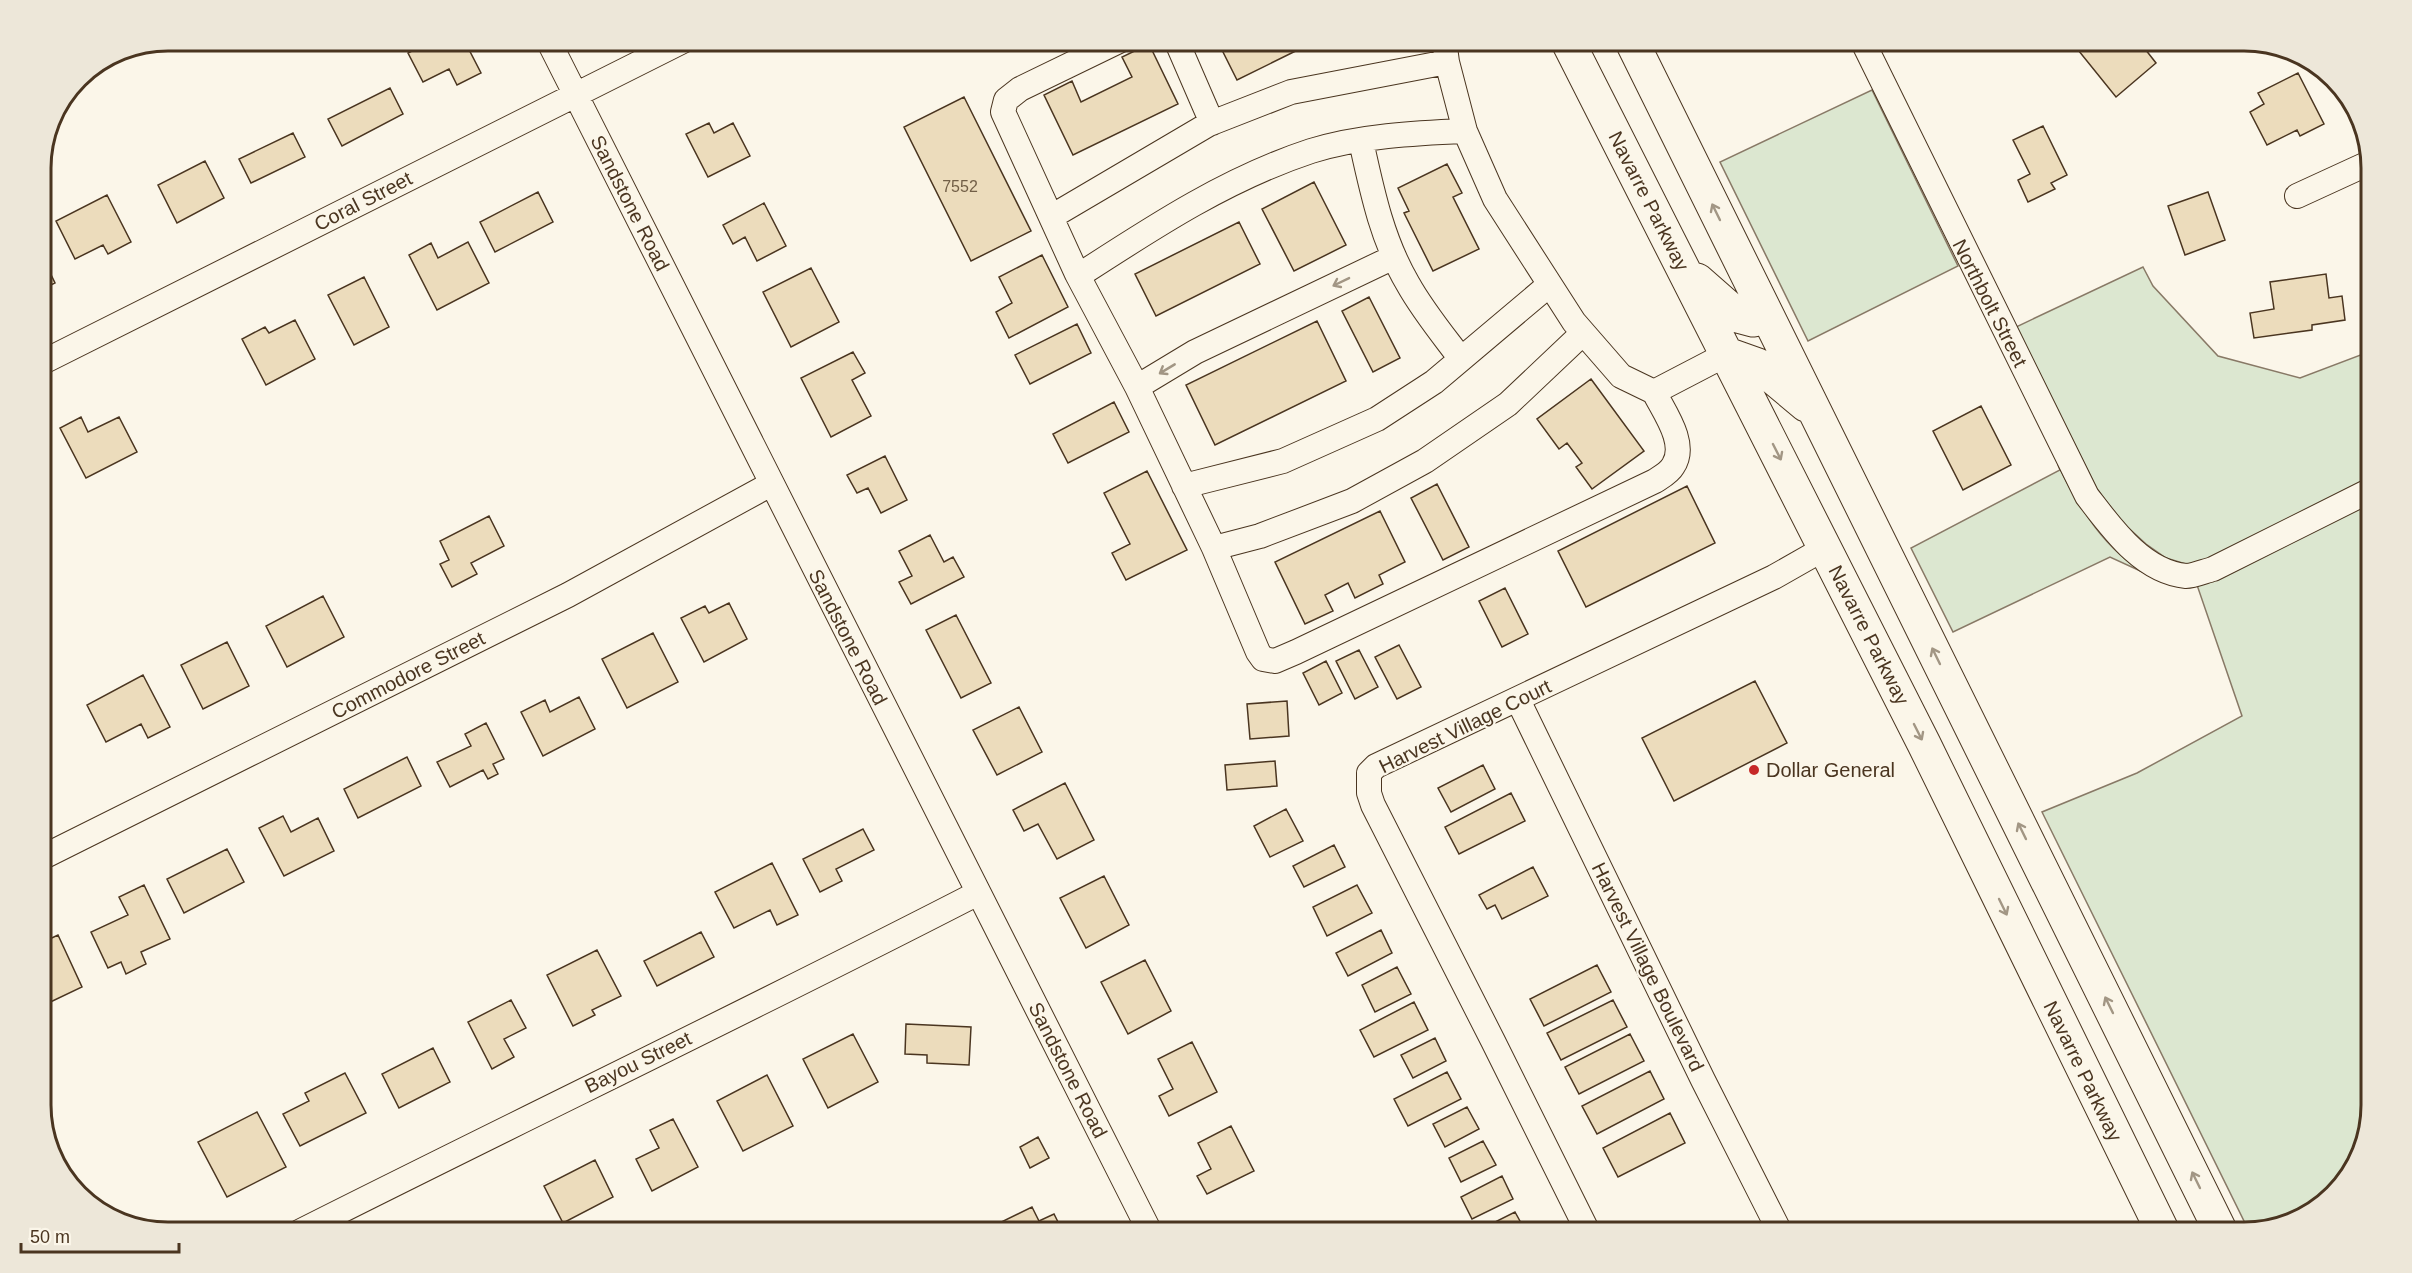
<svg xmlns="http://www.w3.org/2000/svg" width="2412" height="1273" viewBox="0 0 2412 1273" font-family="Arial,sans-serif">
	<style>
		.green { fill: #dce7d0; stroke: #887966; stroke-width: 1.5 }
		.building { fill: #ecdcbc; stroke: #4a3520; stroke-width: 1.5 }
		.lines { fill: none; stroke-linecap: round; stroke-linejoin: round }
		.minor-casing { stroke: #4a3520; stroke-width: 26 }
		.highway-casing { stroke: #4a3520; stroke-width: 35 }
		.minor { stroke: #fbf6e9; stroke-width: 24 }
		.highway { stroke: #fbf6e9; stroke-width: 33 }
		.oneway { stroke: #a29684 }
		.poi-dot { fill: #c62828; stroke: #fbf6e9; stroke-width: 2 }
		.labels { text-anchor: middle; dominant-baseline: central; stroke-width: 4.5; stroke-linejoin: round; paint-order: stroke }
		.number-label { font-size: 16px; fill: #725f47 }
		.street-label { font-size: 20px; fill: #4a3520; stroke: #fbf6e9 }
		.poi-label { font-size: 20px; fill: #4a3520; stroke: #fbf6e9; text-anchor: start }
		.rim { fill: none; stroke: #4a3520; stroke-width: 3 }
	</style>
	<rect width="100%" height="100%" fill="#fbf6e9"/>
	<path class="green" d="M1872,90L1958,266L1808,341L1720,162Z
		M2143,267L2153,286L2218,356L2300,378L2371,351V478L2210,559L2189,565L2166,558L2146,544L2123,523L2097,489L2016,327Z
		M2058,465C2079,508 2106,551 2147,574L2110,557L1953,632L1911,548L2060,470Z
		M2371,502V1105L2358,1162L2315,1211L2249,1231L2042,812L2137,773L2242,716L2197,585Z"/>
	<path class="building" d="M433,40H464L481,73L457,85L449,69L423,82L408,53Z
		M1217,40H1318L1237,80Z
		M2070,40H2138L2156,63L2116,97Z
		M1149,44L1178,104L1073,155L1044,95L1072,81L1081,102L1132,77L1122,57Z
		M2298,73L2324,124L2300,136L2297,130L2267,145L2250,112L2264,104L2258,93Z
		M390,88L403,114L342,146L328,119Z
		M964,97L1031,231L971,261L904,127Z
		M709,123L714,133L733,123L750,156L708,177L686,134Z
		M2043,126L2067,175L2051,183L2055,189L2028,202L2018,180L2030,174L2013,140Z
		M293,133L305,157L251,183L239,159Z
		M205,161L224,198L177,223L158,185Z
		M1447,164L1462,193L1453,197L1479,249L1433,271L1404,213L1409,211L1398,188Z
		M1314,182L1346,245L1294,271L1262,209Z
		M538,192L553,222L495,252L480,222Z
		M2208,192L2225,240L2185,255L2168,206Z
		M107,195L131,242L108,254L103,245L75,259L56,221Z
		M764,203L786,246L757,261L745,237L733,244L723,225Z
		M1239,222L1260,264L1156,316L1135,274Z
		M468,242L489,283L437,310L409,255L431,243L438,258Z
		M41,254L55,283L41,290Z
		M1042,255L1068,307L1009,338L996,312L1012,303L999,277Z
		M811,268L839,322L791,347L763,292Z
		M2326,274L2329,298L2342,296L2345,320L2312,325V330L2254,338L2250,313L2274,309L2270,282Z
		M364,277L389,327L354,345L328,295Z
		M1369,297L1400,358L1373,372L1342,311Z
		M295,320L315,359L266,385L242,339L265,327L269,333Z
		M1317,321L1346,381L1215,445L1186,385Z
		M1077,324L1091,353L1030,384L1015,355Z
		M853,352L865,373L852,380L871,416L831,437L801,378Z
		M1591,379L1644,451L1592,489L1576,467L1582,463L1567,443L1559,449L1537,419Z
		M1114,402L1129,432L1068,463L1053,434Z
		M1981,406L2011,465L1963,490L1933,431Z
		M81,417L88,432L119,417L137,452L86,478L60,428Z
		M885,456L907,500L881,513L868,488L857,493L847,475Z
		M1147,471L1187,550L1126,580L1112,553L1130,544L1104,493Z
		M1437,484L1469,547L1443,560L1411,498Z
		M1687,486L1715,543L1586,607L1558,551Z
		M1380,511L1405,562L1379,575L1383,584L1355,598L1348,583L1325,595L1333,611L1305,624L1275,562Z
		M489,516L504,546L471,563L477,574L452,587L440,564L449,560L440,541Z
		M930,535L944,562L953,557L964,577L911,604L899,582L912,576L899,551Z
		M1505,588L1528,634L1502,647L1479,601Z
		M323,596L344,637L287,667L266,626Z
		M729,603L747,639L704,662L681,618L705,606L709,613Z
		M956,615L991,683L961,698L926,630Z
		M653,633L678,682L627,708L602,659Z
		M227,642L249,686L203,709L181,665Z
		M1399,645L1421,687L1397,699L1375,657Z
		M1359,650L1378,687L1355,699L1336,661Z
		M1326,661L1342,693L1319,705L1303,673Z
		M143,675L170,727L148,738L141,724L106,742L87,705Z
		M1755,681L1787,743L1674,801L1642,738Z
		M579,697L595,729L543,756L521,712L545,700L550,712Z
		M1287,701L1289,736L1250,739L1247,704Z
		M1019,707L1042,752L997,775L973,730Z
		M486,723L504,759L493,764L498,774L488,779L483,770L450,787L437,762L471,746L465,734Z
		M407,757L421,786L358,818L344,789Z
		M1275,761L1277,786L1227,790L1225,765Z
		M1483,765L1495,789L1451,812L1438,788Z
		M1065,783L1094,840L1057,859L1038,824L1024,831L1013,810Z
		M1511,793L1525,821L1459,854L1445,827Z
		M1286,809L1303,841L1270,857L1254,826Z
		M283,816L291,832L318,818L334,851L284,876L259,828Z
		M863,829L874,850L836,869L842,881L820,892L803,859Z
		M1334,845L1345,867L1304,887L1293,866Z
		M227,849L244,882L184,913L167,879Z
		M772,863L798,915L777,925L770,910L734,928L715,892Z
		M1533,867L1548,896L1502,919L1495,905L1487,909L1479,895Z
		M1104,876L1129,925L1086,948L1060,898Z
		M144,885L170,939L141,952L146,964L126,974L121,962L108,968L91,932L128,915L119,897Z
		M1357,885L1372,913L1327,936L1313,907Z
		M1381,930L1392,953L1348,976L1336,953Z
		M701,932L714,957L657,986L644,961Z
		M58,935L82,987L42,1006L41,943Z
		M597,950L621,996L592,1010L595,1015L573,1026L547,975Z
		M1145,960L1171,1011L1128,1034L1101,982Z
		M1597,965L1611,992L1544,1026L1530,999Z
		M1397,967L1411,994L1375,1012L1362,985Z
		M511,1000L526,1028L504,1039L514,1057L492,1069L468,1022Z
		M1613,1000L1627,1027L1561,1060L1547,1033Z
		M1414,1002L1428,1030L1374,1057L1360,1030Z
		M906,1024L971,1027L969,1065L927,1063V1055L905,1054Z
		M853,1034L878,1082L828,1108L803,1059Z
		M1630,1034L1644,1061L1579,1094L1565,1067Z
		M1435,1038L1446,1061L1413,1078L1401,1055Z
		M1192,1042L1217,1092L1169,1116L1159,1096L1173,1089L1158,1059Z
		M433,1048L450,1082L399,1108L382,1074Z
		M1650,1071L1664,1099L1597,1134L1582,1106Z
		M1447,1072L1461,1099L1408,1126L1394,1099Z
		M345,1073L366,1113L300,1146L283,1114L309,1101L305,1093Z
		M767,1075L793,1126L743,1151L717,1101Z
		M1467,1107L1479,1129L1445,1147L1433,1124Z
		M257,1112L286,1167L227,1197L198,1142Z
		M1670,1113L1685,1143L1618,1177L1603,1148Z
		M673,1119L698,1167L652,1191L636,1159L659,1148L650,1130Z
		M1231,1126L1254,1171L1207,1194L1197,1176L1211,1169L1198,1143Z
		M1038,1137L1049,1158L1030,1168L1020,1147Z
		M1483,1141L1496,1165L1461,1182L1449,1158Z
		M595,1160L613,1197L563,1223L544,1186Z
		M1502,1176L1513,1199L1472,1219L1461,1197Z
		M1032,1207L1039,1221L1054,1214L1063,1232H996L993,1226Z
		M1515,1212L1526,1232H1485L1483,1228Z"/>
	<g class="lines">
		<defs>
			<path id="minor" d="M548,40L1150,1232
				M1121,40L1020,89L1006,100L1003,112L1077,274L1137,387L1214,548L1258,652L1263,659L1275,661L1296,652L1655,481C1661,477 1669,473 1673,466C1688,444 1664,412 1654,392L1727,354
				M1176,40L1212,123
				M1444,40L1447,62L1465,131L1495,199L1574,322L1621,376L1654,392
				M1862,40L2087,496C2111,527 2142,572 2186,576C2194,576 2205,571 2213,569L2371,490
				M1361,141C1372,191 1382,240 1408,284C1423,311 1443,335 1461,359
				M2297,196L2371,162
				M1051,217L1209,124L1291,92L1447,62
				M1078,276C1152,228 1226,179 1311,151C1359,136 1415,133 1465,131
				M41,363L685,40
				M1137,387L1195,352L1394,257
				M1184,486L1283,461L1377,419L1434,382L1549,285
				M1214,548L1260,536L1352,501L1425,461L1508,404L1583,333
				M1518,700L1703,1080L1780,1232
				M41,858L568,595L771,484
				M299,1232C525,1118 753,1009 978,893
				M1588,1232L1493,1041L1373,805L1369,793V773L1376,766L1774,577L1825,548"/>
			<path id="highway" d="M1567,40L1924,744L2163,1232
				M1631,40L2221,1232
				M1697,280L1738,316L1753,320L1768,317
				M1727,354L1758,365L1806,405"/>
		</defs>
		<use href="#minor" class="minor-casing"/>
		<use href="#highway" class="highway-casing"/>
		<use href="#minor" class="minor"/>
		<use href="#highway" class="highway"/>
	</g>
	<defs><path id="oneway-shaft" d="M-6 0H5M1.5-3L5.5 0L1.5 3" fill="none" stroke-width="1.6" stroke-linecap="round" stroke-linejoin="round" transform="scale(1.5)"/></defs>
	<g class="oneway">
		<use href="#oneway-shaft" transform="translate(1716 212) rotate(-116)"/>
		<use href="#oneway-shaft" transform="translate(1341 282) rotate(154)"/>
		<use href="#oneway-shaft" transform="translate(1167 369) rotate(149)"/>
		<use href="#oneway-shaft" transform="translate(1777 452) rotate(63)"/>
		<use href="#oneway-shaft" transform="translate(1936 656) rotate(-116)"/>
		<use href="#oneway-shaft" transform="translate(1918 732) rotate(63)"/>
		<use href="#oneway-shaft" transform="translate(2022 831) rotate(-116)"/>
		<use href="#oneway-shaft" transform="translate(2003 907) rotate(64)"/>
		<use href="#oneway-shaft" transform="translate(2109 1005) rotate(-116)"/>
		<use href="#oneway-shaft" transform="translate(2196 1180) rotate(-116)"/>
	</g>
	<circle class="poi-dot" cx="1754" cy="770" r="6"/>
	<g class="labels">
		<g class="number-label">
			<text x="960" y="186">7552</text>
		</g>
		<g class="street-label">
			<text transform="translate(363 201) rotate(-27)">Coral Street</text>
			<text transform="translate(1649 201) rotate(63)">Navarre Parkway</text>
			<text transform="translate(630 203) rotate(63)">Sandstone Road</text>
			<text transform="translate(1990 303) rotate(63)">Northbolt Street</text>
			<text transform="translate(1869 635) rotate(63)">Navarre Parkway</text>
			<text transform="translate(848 637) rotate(63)">Sandstone Road</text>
			<text transform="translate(408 675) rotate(-27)">Commodore Street</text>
			<text transform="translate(1465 726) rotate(-26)">Harvest Village Court</text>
			<text transform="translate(1648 967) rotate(64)">Harvest Village Boulevard</text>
			<text transform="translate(638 1062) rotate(-26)">Bayou Street</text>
			<text transform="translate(1068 1070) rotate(63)">Sandstone Road</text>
			<text transform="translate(2083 1071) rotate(64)">Navarre Parkway</text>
		</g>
		<g class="poi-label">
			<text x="1766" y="770">Dollar General</text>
		</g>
	</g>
	<path d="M0 0H2412V1273H0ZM168 51H2244A117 117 0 0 1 2361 168V1105A117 117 0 0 1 2244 1222H168A117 117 0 0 1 51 1105V168A117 117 0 0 1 168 51Z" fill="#ede7d9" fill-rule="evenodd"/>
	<path class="rim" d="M168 51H2244A117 117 0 0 1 2361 168V1105A117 117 0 0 1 2244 1222H168A117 117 0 0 1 51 1105V168A117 117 0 0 1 168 51Z"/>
	<path d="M21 1243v9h158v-9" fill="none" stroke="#4a3520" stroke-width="3"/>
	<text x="30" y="1243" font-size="18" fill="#4a3520" stroke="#fbf6e9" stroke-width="4.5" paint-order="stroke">50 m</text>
</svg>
